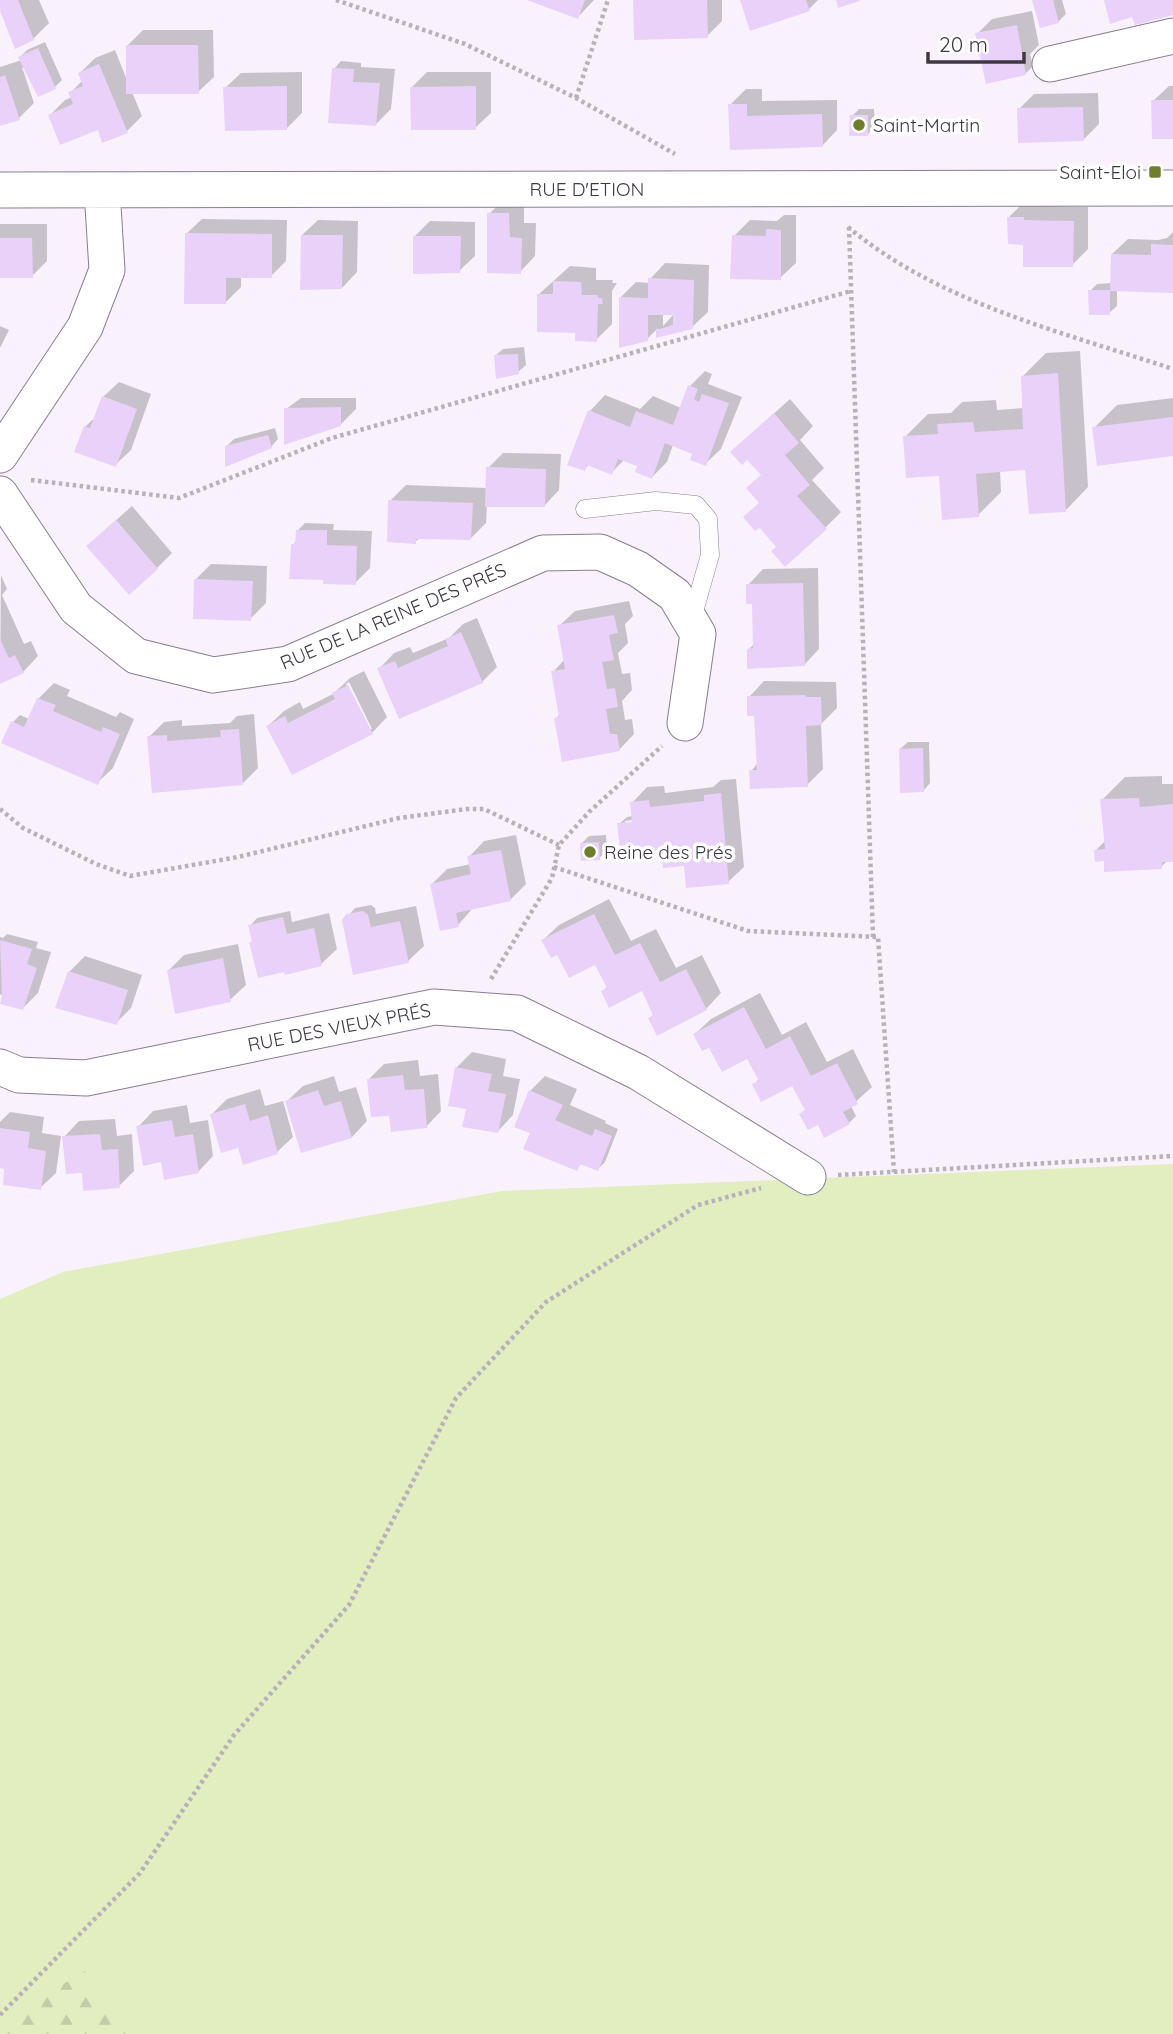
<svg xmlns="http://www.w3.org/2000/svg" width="1173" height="2034" font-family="Quicksand,sans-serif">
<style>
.green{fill:#e2edc0}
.forest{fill:url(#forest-firs)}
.shadow{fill:#0003;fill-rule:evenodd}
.building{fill:#e9d1f9}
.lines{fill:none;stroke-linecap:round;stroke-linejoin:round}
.lane-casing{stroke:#8b7c95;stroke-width:19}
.street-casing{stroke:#8b7c95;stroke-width:37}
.path{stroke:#b7b1bb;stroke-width:4.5;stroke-dasharray:3.5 3.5;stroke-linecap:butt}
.lane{stroke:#fff;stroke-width:18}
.street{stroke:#fff;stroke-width:35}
.poi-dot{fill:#6f7e2c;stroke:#fff;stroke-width:2.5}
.labels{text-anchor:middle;stroke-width:7;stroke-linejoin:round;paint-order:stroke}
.poi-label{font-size:19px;fill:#3e3842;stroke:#fff;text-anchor:start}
.street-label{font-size:19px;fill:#3e3842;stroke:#fff}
</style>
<defs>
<pattern id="forest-firs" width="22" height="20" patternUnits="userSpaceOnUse" patternTransform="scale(1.75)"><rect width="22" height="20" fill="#e2edc0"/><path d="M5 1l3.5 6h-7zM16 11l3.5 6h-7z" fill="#c3cca6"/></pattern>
</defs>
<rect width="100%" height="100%" fill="#f9f2fd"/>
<path class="green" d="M1173,1164V2034H0V1299L63,1272L502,1191Z"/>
<path class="forest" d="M85,1971L129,2034H0V2022Z"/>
<path class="shadow" d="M0,0H39L49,23L33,39L0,6Z
M531,0H594L578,17Z
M635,0H722V21L707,36Z
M742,0H818L809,9Z
M1034,0H1062L1066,14L1058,22Z
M1032,11L1039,45L1030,54L1033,66L1025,74L977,34L992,19Z
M143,30H213L214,77L198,92H132L142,116L127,131L99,127L50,115L65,100L72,97L70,93L83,80L80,73L95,58L115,50L127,80L128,45Z
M45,42L62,80L55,87L22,67L34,103L19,118L0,124V67L22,60L20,57L27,50Z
M341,61L361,63V67L395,69L391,109L376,124L334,69Z
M302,72V113L287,128L225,88L241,73Z
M427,72H491V113L475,128L412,87Z
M1169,86H1173V138L1153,101Z
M746,89H762V101L837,100V130L822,146L731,148L730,105Z
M1098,93L1099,124L1084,139L1019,109L1034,94Z
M859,109H874L875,126L868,134L852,116Z
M504,199H524V223H536L535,256L520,272L489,214Z
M1024,202L1039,206L1088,207V249L1072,265L1024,243L1009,217Z
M784,215H796V263L780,278L734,236L750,220L777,221Z
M202,219L287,220L286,261L271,276H241V287L225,303L186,234Z
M318,220L358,221L357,272L342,288L302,235Z
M430,221L475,222V256L459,271L414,237Z
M0,224H47V261L32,276H0Z
M1173,232V292L1117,290V306L1109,313L1090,291L1097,284L1112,283V254L1128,239L1158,240L1167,238Z
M665,263L709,265L708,312L692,327L658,336V328L647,339L620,298L636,282L650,283V279ZM663,313H675L663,326Z
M570,266L596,268V280H613L612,283H617L612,291V324L596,340L539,294Z
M0,326L9,330L0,348Z
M524,347L526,365L518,372L495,356L503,349Z
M1080,351L1088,487L1066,510L1027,469L1000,471L1001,492L978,515L905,437L928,414L951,413L962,402L996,400L997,410L1024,408L1023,376L1046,353Z
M705,371L712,374L708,384L742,397L721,449L705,464L695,453L673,445L667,462L652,477L639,465L625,459L611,473L589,464L585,469L590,411L605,395L640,409L653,396L681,408L690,386Z
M119,382L151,394L131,450L115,465L85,427L92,420H95L103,397Z
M301,398H356V409L340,425L286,409Z
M1173,398V454L1094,428L1117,405Z
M790,399L813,426L800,440L824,468L812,480L841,512L825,528L778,547L761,502L763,474L748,437Z
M275,428L278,439L271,447H226L234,439Z
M503,453L561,454L559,490L544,506L487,505L486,523L471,538L421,537L415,542L390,501L406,485L487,488L488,468Z
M132,506L172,553L157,568L104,531Z
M305,523L334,524L333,530L372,531L370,568L355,583L325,578L293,545L297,540L298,530Z
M211,564L267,566L266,603L250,619L196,579Z
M818,568L819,649L804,665L749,649L755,643L754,602L748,585L763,569Z
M1,575L7,589L2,595L24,644L31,641L38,656L23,672L0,682Z
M629,601L633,616L625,624L628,643L618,653L622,674L630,673L632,690L622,701L625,720L632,719L634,734L619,750L556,719L560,714L553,672L565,659L559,626L575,611Z
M477,618L497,667L482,682L379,669L394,653L410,647L413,653L449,638L463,624Z
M364,671L387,717L372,733L268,726L284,711L300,702L303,709L333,694L350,678ZM349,682L372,729H369L346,684Z
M764,681L836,682L837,708L821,724L823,769L807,785L751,771L758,763L756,714L749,697Z
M54,683L70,690L67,696L116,717L120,712L134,719L113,768L97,783L13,722L20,715L29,719L38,699Z
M254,714L258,768L243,783L149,737L164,722L182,720V726L230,723L237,716Z
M908,742H929L930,783L923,791L900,749Z
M1162,776V784H1173V860H1168L1161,867L1095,851L1106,840L1102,800L1125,777Z
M736,779L744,867L728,882L664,856L619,824L627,817L633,816L632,803L647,787L664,786L665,793L713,787L721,780ZM640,819L641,822L625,824V821Z
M516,835L526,884L510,900L473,908L458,925L432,884L447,869L471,864L469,857L484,841Z
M606,835L607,851L599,858L581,844L589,836Z
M609,899L631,941L656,929L676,968L702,955L721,993L706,1009L650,1018L655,1013L643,989L603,991L608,986L596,963L558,953L543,940L559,925Z
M371,905L375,908L376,914L416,906L424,946L408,961L348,916L355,908Z
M290,911L292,922L329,913L337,949L321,964L253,941L250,926L257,918Z
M7,934L38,942L36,948L51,952L38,993L23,1008L0,994V937L3,938Z
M238,944L246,985L230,1000L169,970L184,955Z
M85,956L142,975L131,1008L116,1023L57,1007L70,971Z
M760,993L782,1035L806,1022L827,1062L853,1049L872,1087L851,1106L856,1116L849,1123H818L807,1109L793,1083L754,1085L759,1079L748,1057L710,1045L695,1034L711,1019Z
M472,1052L506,1059L503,1076L520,1079L513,1115L498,1131L468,1108L456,1068Z
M418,1060L420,1076L438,1074L441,1111L426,1127L391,1114L369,1079L384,1064Z
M334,1076L339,1092L356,1087L367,1121L352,1137L287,1101L303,1086Z
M545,1076L577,1089L570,1105L606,1121L605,1123L618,1129L605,1162L598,1169L582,1163L576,1169L532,1132L530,1091Z
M260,1089L265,1106L283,1101L293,1137L277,1152L240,1145L212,1114L227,1099Z
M187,1105L190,1123L208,1120L213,1156L198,1172L162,1160L138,1127L153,1111Z
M10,1112L44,1117L42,1133L61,1136L56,1173L40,1188L6,1167L0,1166V1122Z
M115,1119L117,1136L132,1134L134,1171L119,1186L64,1137L79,1121Z"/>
<path class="building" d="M0,0H18L34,40L15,49L0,11Z
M527,0H585L578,19Z
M633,0H707L708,38L634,40Z
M740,0H806L810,11L750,31Z
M836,0H860V1L838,8Z
M1032,0H1053L1059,23L1040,28Z
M1104,0H1173V15L1135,25L1132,17L1110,24Z
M1017,25L1026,75L986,84L975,33Z
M126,45H198L199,94H126Z
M38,48L56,89L38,97L18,57Z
M99,64L128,133L102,143L98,130L60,145L48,115L73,104L68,92L83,86L78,73Z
M332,68L354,69L353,82L380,83L376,126L328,123Z
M5,75L20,120L0,126V77Z
M287,86V130L225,131L223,87Z
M476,86V130H411L410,87Z
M1151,100H1173V139H1152Z
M728,104H747V116L822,114L823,147L730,150Z
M1083,107L1084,141L1018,143L1017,108Z
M850,115H868V136H849Z
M487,213H509L510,237L522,238L521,274L487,273Z
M1007,217H1024V220L1074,221L1073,267H1023V245L1008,244Z
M766,229L781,230V280L730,279L732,235L766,236Z
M185,233L272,234V278H226V304H184Z
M301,235H343L342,289L300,290Z
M413,236H461L460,273L413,274Z
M0,238H32L33,278H0Z
M1151,244L1173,245V293L1110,291V315H1089L1088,290H1110L1111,254L1151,255Z
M648,278L694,280L693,329L656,338V330L673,325V315H648V341L619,348V297L648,298Z
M553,281L581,282L582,295H598V298H602L603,304H598L597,342L575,341V333L537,332V294H553Z
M518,354L519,374L496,379L494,355Z
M1058,373L1066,512L1029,514L1025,470L976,474L979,517L942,520L939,476L906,478L903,436L938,434L937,424L973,422L975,432L1023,429L1021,376Z
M688,385L698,389L694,399L699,402L702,394L729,403L706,466L690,460L692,454L665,443L652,479L635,472L637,466L618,459L612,475L587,465L585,471L567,465L588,410L630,427L636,411L673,425Z
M102,396L137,409L116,467L74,452L84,426L90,428Z
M341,407V426L284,445V408Z
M774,413L799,443L785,455L810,485L797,496L827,529L785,567L771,551L776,547L760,528L755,531L743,517L759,503L746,488L761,475L747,460L742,465L730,452Z
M1173,417V456L1097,466L1092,427Z
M268,435L272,448L225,467V446Z
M486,467L546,469L545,507H485Z
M388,500L473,503L471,540L416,539V544L387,542Z
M116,520L158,569L129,595L86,546Z
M296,530H327V545L357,546L356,585L323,584V580L289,579L291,544H295Z
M194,579L253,581L251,621L193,619Z
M803,583L805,666L747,669V649L753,648L752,604H746V584Z
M614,615L618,633L609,635L614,660L602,662L607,689L615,688L618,707L606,709L610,734H617L620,751L562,762L554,718L559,717L551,671L565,669L557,625Z
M461,632L483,683L399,719L377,668L395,661L398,668L448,646L445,639Z
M0,639L9,658L15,655L24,673L0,684Z
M348,685L373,734L292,775L266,726L285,716L288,723L335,699L332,693Z
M806,695V697H821L822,725L806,726L808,787L750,789L749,770H757L754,716H747V696Z
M37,698L56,705L53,711L101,732L103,727L120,734L98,785L1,743L11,721L24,727Z
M239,729L243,785L152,793L147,736L167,735V741L221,737L220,730Z
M923,748L924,792L900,793L899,749Z
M721,793L729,884L686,888L684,866L663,868L662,855L621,858L617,823L632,822L630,802L649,800L650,807L704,801V795Z
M1139,798L1140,807L1173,804V862H1162V869L1104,872V861L1095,862L1094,850L1105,849L1100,799Z
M599,842L600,860L581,861L580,843Z
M501,850L511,901L456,913L459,927L440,931L430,884L471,874L467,856Z
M363,911L368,915L371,927L400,921L409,963L353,975L342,920L346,914Z
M594,914L615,955L640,943L660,982L686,969L707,1010L657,1036L648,1018L653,1015L642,991L609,1008L601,991L607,988L595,965L569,978L557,955L551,958L541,940Z
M283,917L287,934L314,928L322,966L285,975L284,972L258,978L249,942H252L248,925Z
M0,940L32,949L27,964L37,968L23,1010L0,1004L2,996Z
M223,958L231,1002L175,1014L167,970Z
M68,971L128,990L117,1025L55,1008Z
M744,1007L766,1049L790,1036L811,1076L837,1063L858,1104L843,1112L850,1124L824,1138L818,1125L808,1130L799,1114L805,1110L792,1086L761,1102L752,1084L759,1081L747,1059L722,1072L709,1048L702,1051L693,1034Z
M455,1067L492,1074L488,1091L506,1094L498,1133L462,1127L466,1109L448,1106Z
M403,1075L405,1090L424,1089L427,1128L391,1132L389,1116L371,1117L367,1079Z
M318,1090L324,1106L341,1101L352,1138L301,1153L285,1101Z
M529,1090L563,1105L555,1120L592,1136L595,1129L612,1136L598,1171L580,1164L577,1171L523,1149L530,1133L514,1127Z
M245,1104L250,1121L268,1115L278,1154L243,1165L238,1148L221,1153L210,1114Z
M172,1120L175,1137L193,1134L199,1173L164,1180L161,1162L143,1166L136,1126Z
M0,1128L30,1132L28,1148L46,1151L41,1190L3,1185L4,1169L0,1168Z
M100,1134L102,1150L118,1149L120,1188L83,1191L82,1173L66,1174L62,1136Z"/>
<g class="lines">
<defs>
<path id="lane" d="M585,509L656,501L696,505L708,519L710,555L691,622"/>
<path id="street" d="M1050,64L1173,36
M0,190L1173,188
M0,455L85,327L107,270L102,190
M0,494L76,608L136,656L213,675L288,664L543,553L600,552L638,569L675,595L698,634L685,723
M0,1067L19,1075L86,1078L434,1007L517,1013L638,1072L808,1177"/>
</defs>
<use href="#lane" class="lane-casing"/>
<use href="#street" class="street-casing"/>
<path class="path" d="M336,0L465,44L576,98L675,154
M576,98L608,0
M848,227C939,303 1062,332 1173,369
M849,227L873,937
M31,480L179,498L332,438L851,291
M0,809L23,828L96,864L130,876L238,857L399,818L467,809H484L559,845
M554,867L748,931L878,937L894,1172
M491,979L552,878L559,845L590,811L662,746
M838,1175L1173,1156
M0,2015L140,1873L234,1735L349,1605L456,1398L546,1302L698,1205L761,1188"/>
<use href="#lane" class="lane"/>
<use href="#street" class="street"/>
</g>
<g class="poi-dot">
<circle cx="859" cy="125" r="7"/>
<rect x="1148" y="165" width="14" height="14" rx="3.5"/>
<circle cx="590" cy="852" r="7"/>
</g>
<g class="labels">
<g class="poi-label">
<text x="873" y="132">Saint-Martin</text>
<text x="1141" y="179" text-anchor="end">Saint-Eloi</text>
<text x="604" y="859">Reine des Prés</text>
</g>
<g class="street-label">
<text x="587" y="196">RUE D'ETION</text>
<text transform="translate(393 616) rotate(-23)" y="7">RUE DE LA REINE DES PRÉS</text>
<text transform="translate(339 1027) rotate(-11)" y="7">RUE DES VIEUX PRÉS</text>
</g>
</g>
<path d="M928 52v10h96v-10" fill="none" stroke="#3e3842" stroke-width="3.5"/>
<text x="939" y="52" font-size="21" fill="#3e3842" stroke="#ffffff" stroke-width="5" paint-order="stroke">20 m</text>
</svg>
